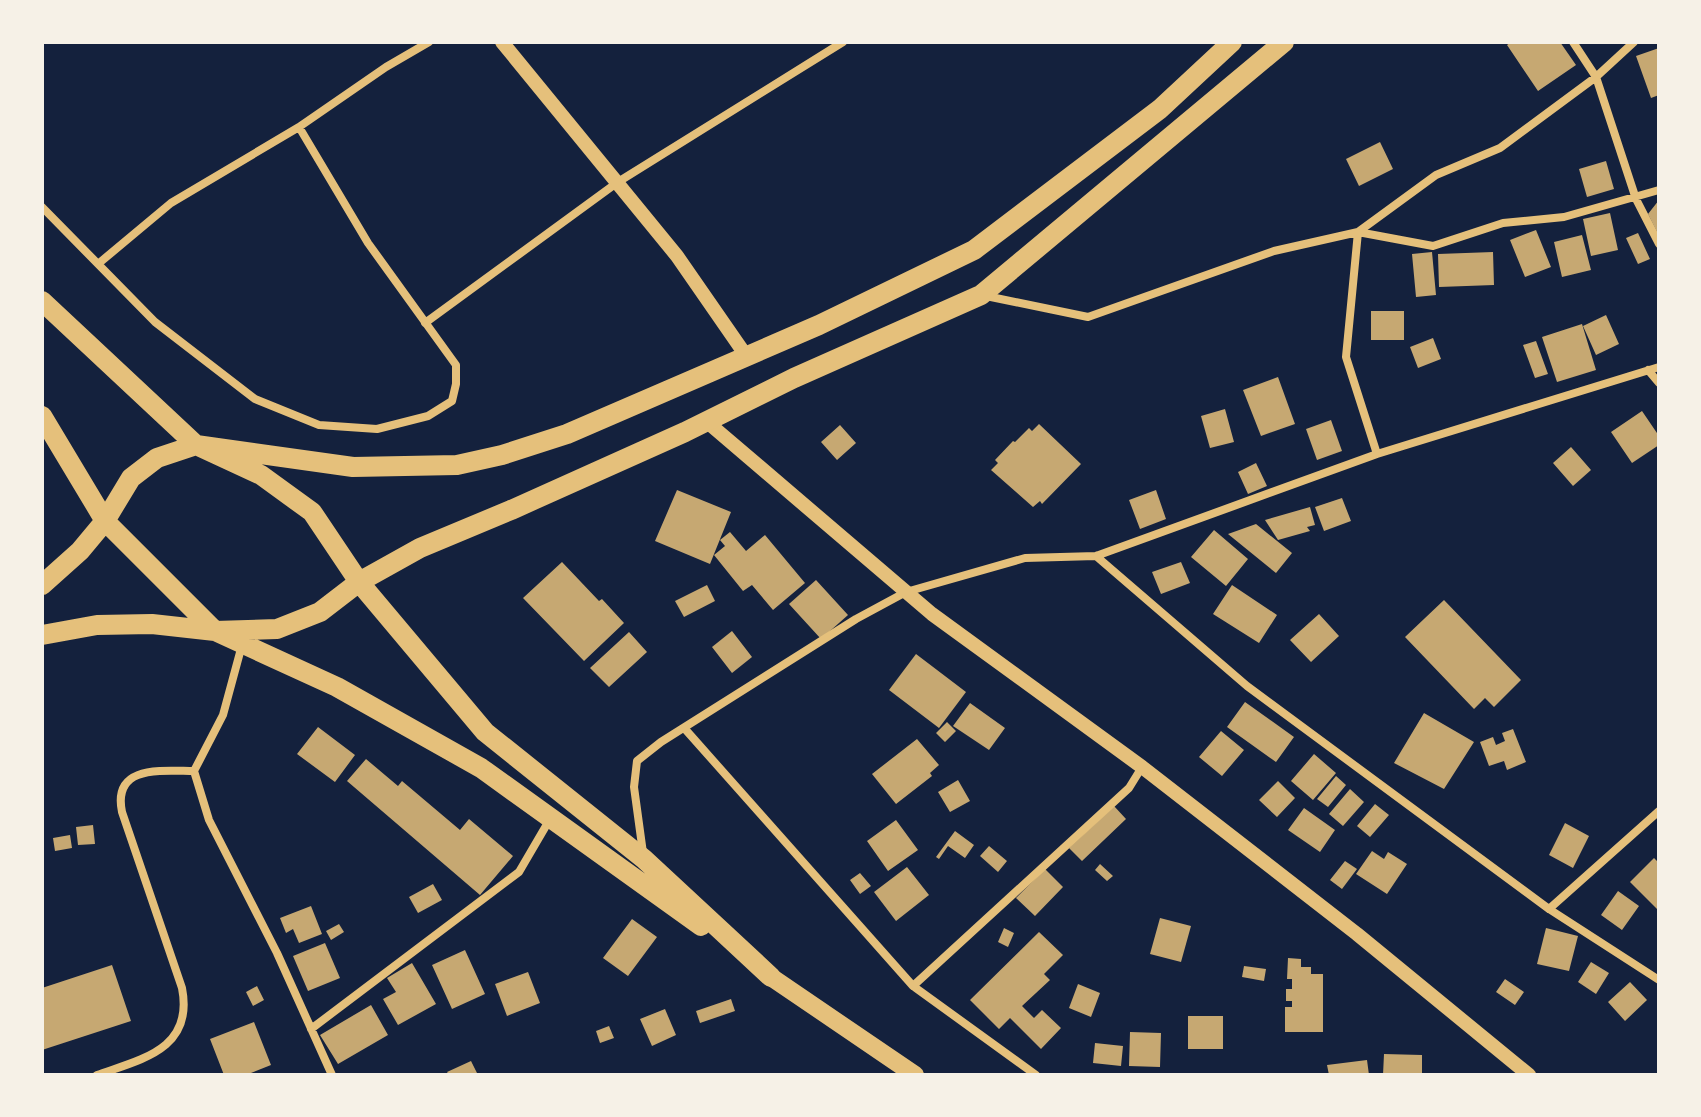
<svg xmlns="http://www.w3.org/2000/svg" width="1701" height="1117" font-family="Signika,sans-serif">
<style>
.building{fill:#c6a872}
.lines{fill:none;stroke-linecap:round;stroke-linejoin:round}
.minor{stroke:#e5c07b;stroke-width:8}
.tertiary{stroke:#e5c07b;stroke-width:14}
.primary{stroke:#e5c07b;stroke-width:18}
.trunk{stroke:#e5c07b;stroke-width:20}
</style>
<rect width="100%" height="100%" fill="#14213d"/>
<path class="building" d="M1511,42H1560L1576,65L1538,91L1507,45Z
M1659,48V95L1651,98L1636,56Z
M1380,142L1393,169L1359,186L1346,159Z
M1606,161L1614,189L1587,197L1579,169Z
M1659,200V236L1648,214Z
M1610,213L1618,250L1591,256L1583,219Z
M1536,230L1551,267L1525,277L1510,240Z
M1638,233L1650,259L1638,264L1626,238Z
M1582,235L1591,270L1562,277L1554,242Z
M1432,252L1436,295L1416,297L1412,254Z
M1493,252L1494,285L1439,287L1438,254Z
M1371,311H1404V340H1371Z
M1606,315L1619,344L1596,355L1583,326Z
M1582,324L1596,370L1557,382L1542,337Z
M1433,338L1441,359L1418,368L1410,347Z
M1536,341L1548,374L1535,378L1523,345Z
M1278,377L1295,424L1261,436L1243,390Z
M1225,409L1234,442L1210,448L1201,416Z
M1642,411L1659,436V445L1632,463L1611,432Z
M1331,420L1342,451L1317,460L1306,429Z
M1039,424L1081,464L1042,504L1040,501L1033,507L991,470L998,463L995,460L1013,441L1015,442L1029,428L1032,431Z
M840,425L856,443L837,460L821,442Z
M1571,447L1591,470L1573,486L1553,463Z
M1256,463L1267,486L1248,494L1238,472Z
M677,490L731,512L710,564L655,541Z
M1156,490L1166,519L1140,529L1129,500Z
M1342,498L1351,521L1324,531L1315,507Z
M1310,507L1315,525L1307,527L1310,531L1278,540L1265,520Z
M1256,524L1292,553L1276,573L1228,534Z
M1214,530L1248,559L1226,586L1191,557Z
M730,532L746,551L765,535L805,583L773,610L752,585L743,591L714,555L725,546L720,540Z
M562,562L599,601L602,599L624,623L584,661L523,598Z
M1181,562L1190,583L1161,594L1152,572Z
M816,580L848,615L821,639L789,604Z
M707,585L715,601L684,617L675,601Z
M1232,585L1277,615L1259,643L1213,614Z
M1444,600L1521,680L1494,707L1485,698L1474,709L1405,637Z
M1319,614L1339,636L1311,662L1290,640Z
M732,631L752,657L732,673L712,647Z
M629,632L647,652L609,687L590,668Z
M916,654L966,692L939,728L889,690Z
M1245,702L1294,737L1276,762L1227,727Z
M970,703L1005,728L989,750L953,726Z
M1424,713L1474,742L1444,789L1394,763Z
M947,722L956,731L945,742L936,733Z
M318,727L355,755L335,782L297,754Z
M1513,729L1526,762L1507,770L1504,761L1489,766L1480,742L1493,737L1496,745L1505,741L1502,733Z
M1221,731L1244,750L1222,776L1199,757Z
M917,739L939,765L930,773L932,776L896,804L872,774Z
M1314,754L1336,773L1313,800L1291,781Z
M366,759L398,786L402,781L460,830L469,819L513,856L480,895L347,781Z
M1336,776L1346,785L1328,807L1317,799Z
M958,780L970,801L950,812L938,792Z
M1278,781L1295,798L1277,817L1259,800Z
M1350,789L1364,802L1343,826L1329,814Z
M1375,804L1389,815L1370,837L1357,826Z
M1114,806L1126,819L1082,861L1069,848Z
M1304,808L1335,830L1320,852L1288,830Z
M896,820L918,850L888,871L867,841Z
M1565,823L1589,836L1573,868L1549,855Z
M93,825L95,844L78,845L76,827Z
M955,831L974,845L965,858L948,846L939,859L936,857Z
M70,835L72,848L55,851L53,838Z
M989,846L1007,861L998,872L980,856Z
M1372,851L1384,859L1388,852L1407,864L1387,894L1356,874Z
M1654,858L1659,863V911L1630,882Z
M1345,861L1357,869L1342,889L1330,880Z
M1100,864L1113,876L1107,881L1095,870Z
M907,867L929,895L896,921L874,892Z
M1045,869L1063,887L1035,916L1016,898Z
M860,873L871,886L860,894L850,880Z
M433,884L442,900L418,913L409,897Z
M1618,891L1639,906L1622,930L1601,915Z
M311,906L322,934L299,943L293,929L286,933L280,918Z
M1160,918L1191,926L1181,962L1150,954Z
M632,919L657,937L628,976L603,958Z
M339,924L344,932L331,940L326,931Z
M1004,928L1014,933L1008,947L998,942Z
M1546,928L1578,936L1569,971L1537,964Z
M1039,932L1063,955L1044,974L1050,980L1022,1006L1034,1018L1042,1010L1061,1028L1041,1049L1010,1018L999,1029L970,1000Z
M325,943L340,978L308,991L293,956Z
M465,950L485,994L452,1009L432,965Z
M1288,958L1301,959V967H1311V974H1323V1032H1285V1007H1292V1001H1286V989H1292V979H1287Z
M1591,962L1609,973L1596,994L1578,982Z
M412,963L436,1004L398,1025L383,999L396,992L387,978Z
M112,965L131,1021L42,1050V988Z
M1244,966L1266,969L1264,981L1242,977Z
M528,972L540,1003L507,1016L495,984Z
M1505,979L1524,992L1515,1005L1496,992Z
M1630,982L1647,1000L1625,1021L1608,1002Z
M1078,984L1100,993L1091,1017L1069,1008Z
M257,986L264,1000L253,1006L246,992Z
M731,999L735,1011L700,1023L696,1011Z
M371,1005L388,1035L338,1064L320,1035Z
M665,1009L676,1035L652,1046L640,1019Z
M1188,1016H1223V1049H1188Z
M254,1022L271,1065L246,1075H224L210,1039Z
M609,1026L614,1038L600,1043L596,1031Z
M1130,1032L1161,1033L1160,1067L1129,1066Z
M1095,1043L1123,1046L1121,1066L1093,1063Z
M1384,1054L1422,1055V1075H1383Z
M1367,1060L1369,1075H1329L1327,1065Z
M471,1061L478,1075H449L447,1072Z"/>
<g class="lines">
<path class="minor" d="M1573,42L1596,77L1636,199L1659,244
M42,207L155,322L255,399L319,425L377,429L428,416L452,401L456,384V365L368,243L299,127
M98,264L171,203L299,127L386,67L429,42
M986,296L1088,317L1274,251L1358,232L1433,246L1503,223L1564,217L1659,190
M425,323L618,182L843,42
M1648,370L1659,383
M1377,454L1346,357L1358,232L1436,175L1500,148L1596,77L1634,42
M1096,556L1247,686L1549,909L1659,980
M242,645L223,715L194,771L209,820L277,953L332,1075
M685,729L913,986L1036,1075
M643,853L634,787L637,761L661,742L856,619L906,592L1025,558L1096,556L1377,454L1659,367
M1549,909L1659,811
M913,986L1129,788L1142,767
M311,1029L519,872L550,819
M97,1075C142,1059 194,1049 182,988L122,812C112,764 163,771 194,771"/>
<path class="tertiary" d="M502,42L677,256L747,357
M706,421L932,614L1142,767L1357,934L1529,1075"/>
<path class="primary" d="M771,977L915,1075"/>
<path class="trunk" d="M42,301L196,445L261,475L312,512L359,582L485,732L644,859L771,977
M42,416L105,521L215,631L337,687L481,768L701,926
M42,585L80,551L105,521L131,478L157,458L196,445L353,467L457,465L502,455L567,434L819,325L974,250L1160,109L1232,42
M42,635L97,625L152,624L215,631L277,629L320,612L359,582L420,548L511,510L685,432L794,378L981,295L1284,42"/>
</g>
<rect width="1701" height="1117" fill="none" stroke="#f6f1e7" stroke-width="88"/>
</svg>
